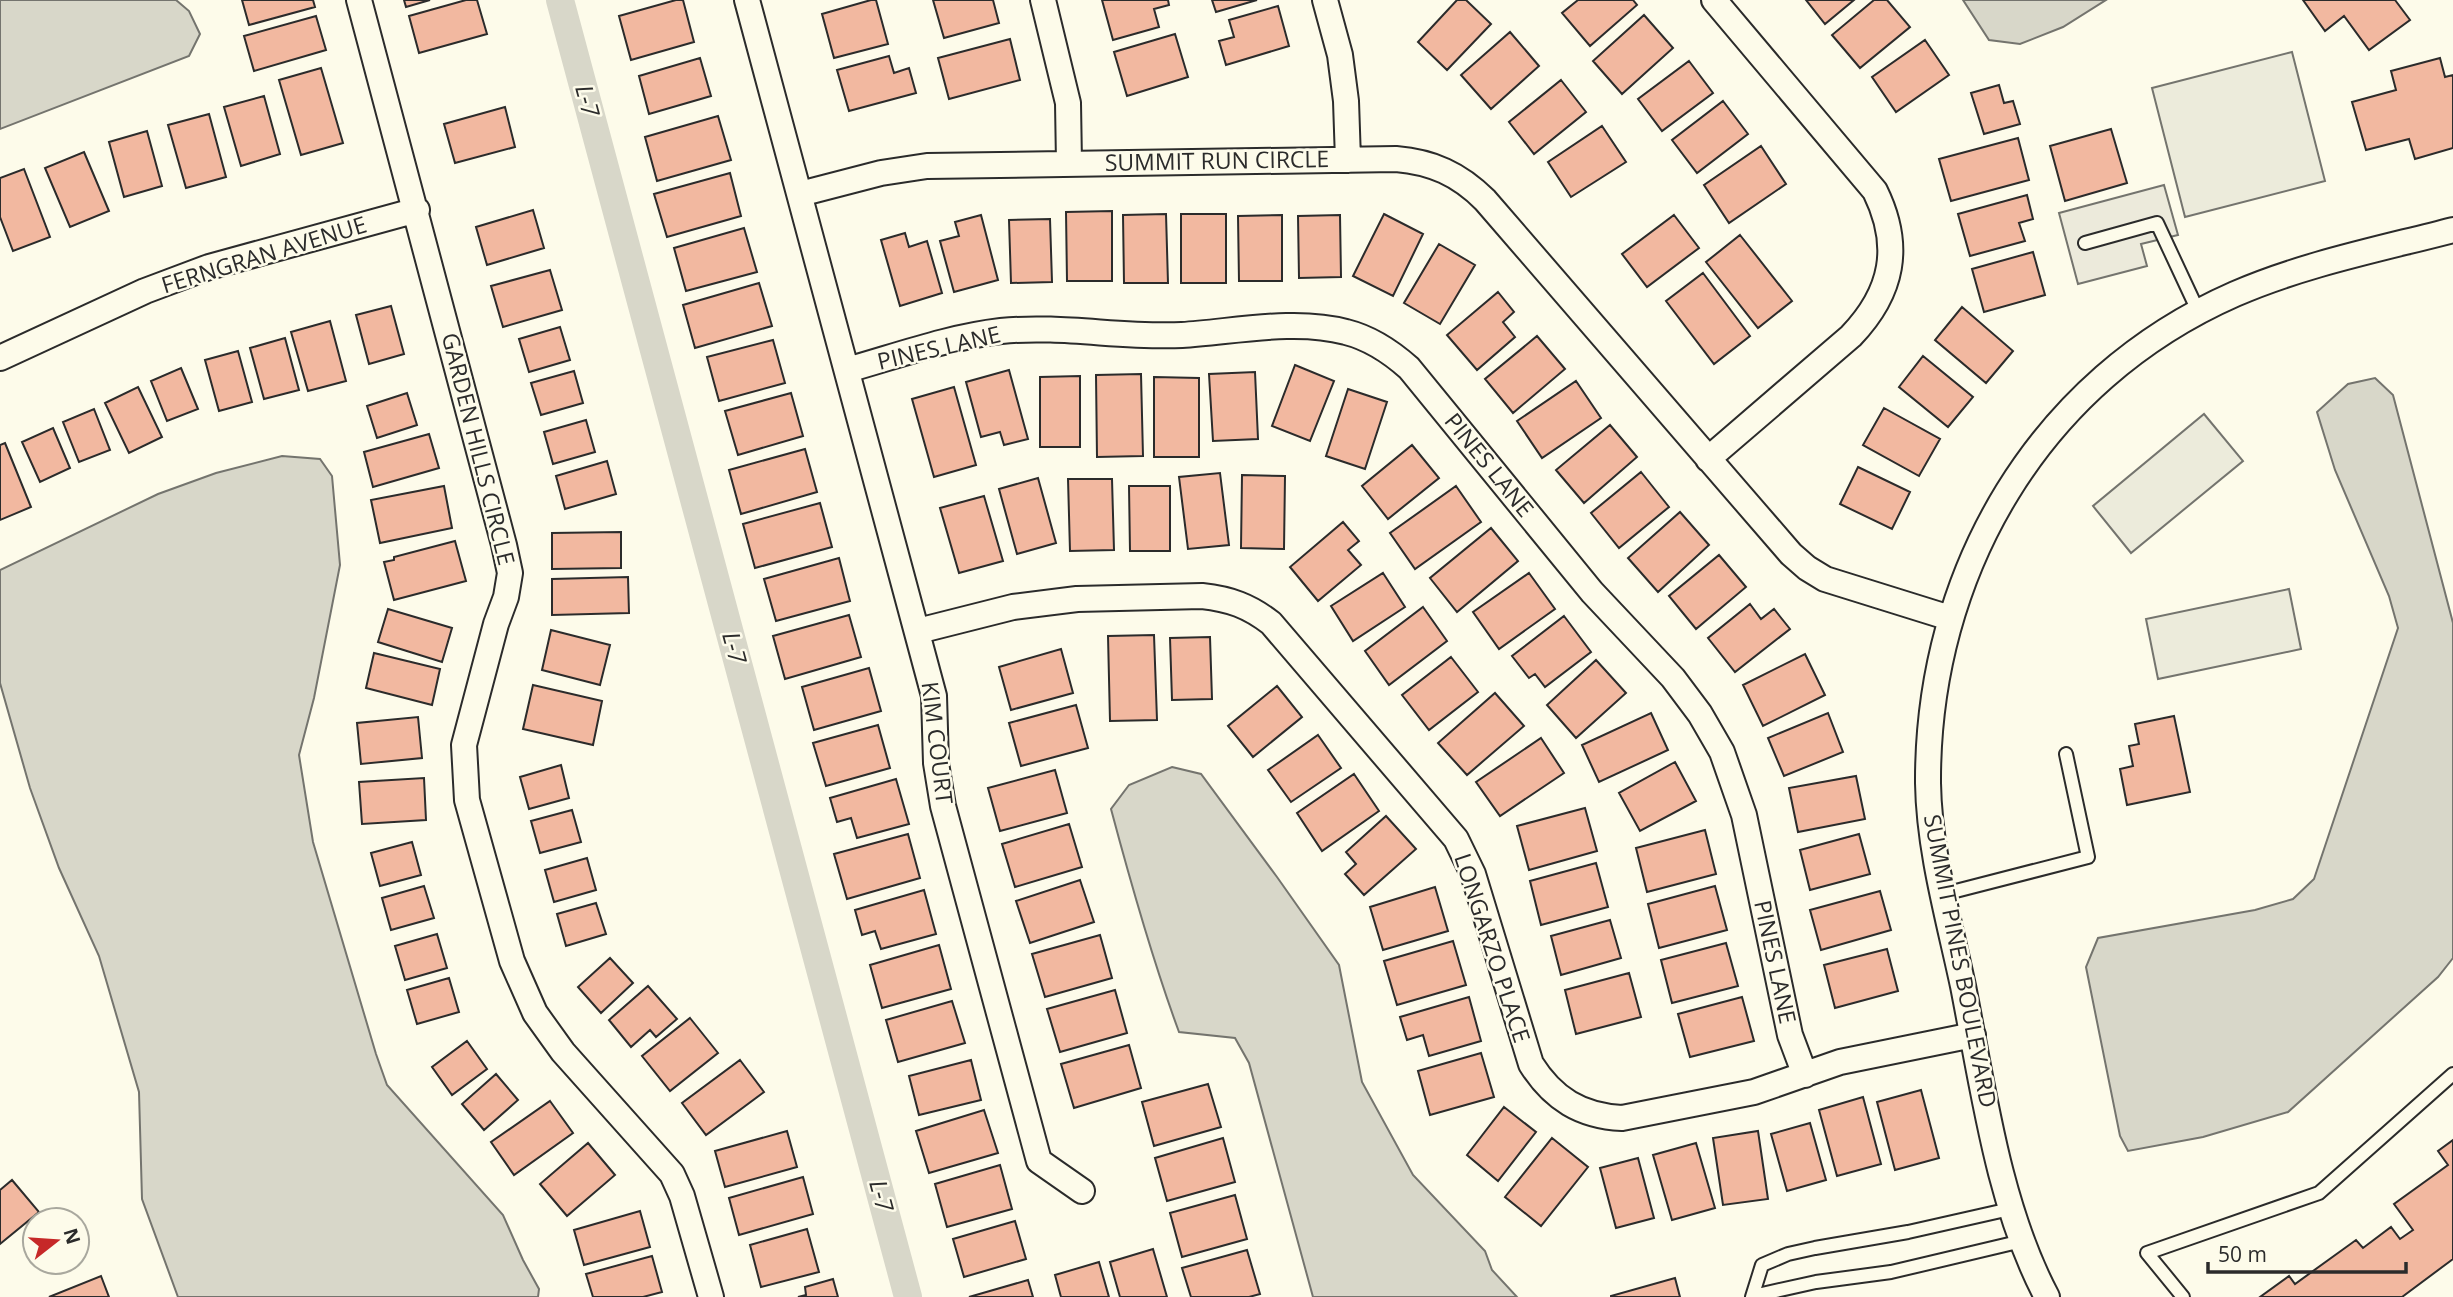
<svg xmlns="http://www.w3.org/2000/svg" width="2453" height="1297" font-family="'Open Sans',sans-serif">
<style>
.green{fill:#ecebdb;stroke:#74746e;stroke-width:2}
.parking{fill:#eceadb;stroke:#74746e;stroke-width:2}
.water{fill:#d8d7c9;stroke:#74746e;stroke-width:2}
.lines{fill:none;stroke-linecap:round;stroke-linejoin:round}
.canal{stroke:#d8d7c9;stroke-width:28}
.building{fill:#f2b8a0;stroke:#2b2b2b;stroke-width:2}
.service-casing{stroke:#2b2b2b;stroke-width:16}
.minor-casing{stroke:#2b2b2b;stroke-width:28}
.service{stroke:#fdfbea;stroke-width:12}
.minor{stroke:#fdfbea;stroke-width:24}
.labels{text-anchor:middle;stroke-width:5;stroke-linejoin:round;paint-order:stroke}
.street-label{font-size:23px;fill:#2b2b2b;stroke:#fdfbea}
.water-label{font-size:24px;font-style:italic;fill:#2b2b2b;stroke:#fdfbea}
</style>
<rect width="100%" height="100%" fill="#fdfbea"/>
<path class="green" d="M2292,52L2325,181L2185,217L2152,88Z
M2204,414L2243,461L2131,553L2093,506Z
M2289,589L2301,649L2158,679L2146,619Z"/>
<path class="parking" d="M2164,185L2178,235L2141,244L2147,266L2078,284L2059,213Z"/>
<path class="water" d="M0,0H176L189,11L200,34L189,56L0,129Z
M1963,0H2106L2063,27L2020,44L1989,40Z
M2375,378L2393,395L2453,623V958L2438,977L2288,1112L2203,1137L2128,1151L2120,1136L2086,967L2098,938L2255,910L2293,899L2314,879L2398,628L2389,596L2335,470L2317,412L2348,384Z
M282,456L320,459L332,476L340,565L314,698L299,755L313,842L376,1054L387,1085L503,1215L523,1260L539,1289L538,1297H178L142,1199L139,1092L99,956L59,868L30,788L0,683V570L158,494L216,473Z
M1172,767L1201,774L1277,877L1339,965L1362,1082L1413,1175L1485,1251L1492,1270L1517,1297H1313L1249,1063L1235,1038L1179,1032C1152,959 1131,884 1111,809L1129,785Z"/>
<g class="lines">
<path class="canal" d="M560,0L908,1297"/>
</g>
<path class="building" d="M242,0H313L315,7L249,25Z
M404,0H430L406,7Z
M466,0H477L487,34L419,53L409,16Z
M676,0H683L694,42L631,60L619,16Z
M871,0H876L888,44L834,58L822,14Z
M933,0H993L999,23L944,38Z
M1102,0H1168L1169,5L1154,9L1159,27L1113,40Z
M1212,0H1257L1216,12Z
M1457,0H1466L1491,24L1447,70L1418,42Z
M1578,0H1633L1637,5L1590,46L1562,13Z
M1806,0H1854L1825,24Z
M1874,0H1887L1910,27L1860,68L1832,35Z
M2303,0H2395L2410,20L2369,50L2344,16L2325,31Z
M1278,6L1289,46L1226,65L1219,41L1234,37L1229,20Z
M1644,15L1673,48L1622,94L1593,61Z
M316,16L326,50L254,71L244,36Z
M1510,32L1539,66L1491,109L1461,75Z
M1175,34L1188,77L1127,96L1114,52Z
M1010,39L1020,80L949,99L938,58Z
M1925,40L1949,75L1896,112L1872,77Z
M889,56L894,73L909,68L916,93L849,111L837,70Z
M700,58L711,96L649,114L639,76Z
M2440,58L2445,77L2453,75V148L2415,159L2409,139L2366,150L2352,102L2396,90L2391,71Z
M1689,61L1713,93L1662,131L1638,99Z
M321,68L343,143L301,155L279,80Z
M1561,80L1586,112L1534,154L1509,122Z
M1999,85L2004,103L2013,101L2020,124L1984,134L1971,93Z
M264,96L280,154L241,166L224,107Z
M1723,101L1748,134L1697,173L1672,140Z
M505,107L515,147L455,163L444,124Z
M209,114L226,177L186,188L168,125Z
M718,116L731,160L657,181L645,137Z
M1602,126L1626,162L1571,197L1548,162Z
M2111,129L2127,183L2065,201L2050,146Z
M147,131L162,186L124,197L109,142Z
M2018,138L2029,180L1951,201L1939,159Z
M1761,146L1786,184L1729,223L1704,185Z
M84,152L109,211L70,227L45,168Z
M24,169L50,237L13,251L0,217V178Z
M730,173L741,216L667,237L654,194Z
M2027,195L2033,219L2019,223L2025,241L1970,256L1958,214Z
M533,210L544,248L487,265L476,227Z
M1112,211V281H1067L1066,212Z
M1166,214L1168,283H1124L1123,215Z
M1181,214H1226V283H1181Z
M1384,214L1423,234L1393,296L1353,276Z
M981,215L998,280L954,292L940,241L959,236L955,222Z
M1282,215V281H1239L1238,216Z
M1340,215L1341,277L1299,278L1298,216Z
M1674,215L1699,248L1647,287L1622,254Z
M1050,219L1052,282L1011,283L1009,220Z
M744,228L757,272L686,291L674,248Z
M905,233L909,247L927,241L942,293L900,306L881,240Z
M1740,235L1792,301L1758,328L1706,262Z
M1439,244L1475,265L1440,324L1404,303Z
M2033,252L2045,295L1984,312L1972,269Z
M550,270L562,310L503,327L491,286Z
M1703,273L1750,336L1714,364L1666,301Z
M759,283L772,326L695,348L683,305Z
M1498,292L1514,312L1503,322L1515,337L1477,370L1447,335Z
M391,306L404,354L369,364L356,315Z
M1962,307L2013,351L1986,383L1935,340Z
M330,321L346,381L308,391L291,332Z
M560,327L570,360L529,372L519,339Z
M1537,336L1565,369L1513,413L1485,379Z
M285,338L299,390L264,399L250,348Z
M773,340L785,383L719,401L707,357Z
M238,351L252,402L219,411L205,360Z
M1923,356L1973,397L1948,427L1899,387Z
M1295,365L1334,381L1310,441L1272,426Z
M181,368L198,409L167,421L151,381Z
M1009,370L1028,439L1004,445L1000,432L981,437L966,382Z
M574,371L583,403L541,415L531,383Z
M1255,372L1258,439L1213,441L1209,374Z
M1141,374L1143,456L1097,457L1096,375Z
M1080,376V447H1040V377Z
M1154,377L1199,378V457H1154Z
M1576,381L1601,418L1542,458L1517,421Z
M138,387L162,437L129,453L105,403Z
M954,387L976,465L934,477L912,399Z
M1348,389L1387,402L1365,469L1326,456Z
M407,393L417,425L377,438L367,406Z
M791,393L803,436L738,455L725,411Z
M1884,408L1940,439L1919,476L1863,445Z
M94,409L110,450L79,462L63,422Z
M586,420L595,452L553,464L544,432Z
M1610,425L1637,457L1584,503L1556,470Z
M53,428L70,468L40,482L22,442Z
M429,434L439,468L373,487L364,452Z
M5,443L31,507L0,520V445Z
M1412,445L1439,478L1388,519L1362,486Z
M805,449L817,492L741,514L729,470Z
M607,461L616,494L565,509L556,476Z
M1858,467L1910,492L1892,529L1840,504Z
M1641,472L1669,507L1619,548L1591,513Z
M1220,473L1229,545L1188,549L1179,477Z
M1242,475L1285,476L1284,549L1241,548Z
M1038,478L1056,543L1017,554L999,489Z
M1068,479H1112L1114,550L1070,551Z
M444,486L452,528L380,543L371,500Z
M1129,486H1170V551H1130Z
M1456,486L1481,522L1415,569L1390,533Z
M984,496L1003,561L959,573L940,508Z
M820,503L832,547L755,568L743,524Z
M1680,512L1709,545L1658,592L1628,558Z
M1343,522L1359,541L1348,550L1361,565L1318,601L1290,567Z
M1491,528L1518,561L1457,612L1430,578Z
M621,532V568L552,569V533Z
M455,541L466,581L394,600L384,562L394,560V557Z
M1719,555L1746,587L1696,629L1669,596Z
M839,558L850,601L776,621L764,579Z
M1383,573L1405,607L1353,641L1331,606Z
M1529,573L1555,609L1499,649L1473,612Z
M628,577L629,613L552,615V579Z
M1750,604L1761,619L1774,609L1790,629L1735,672L1708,638Z
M1423,607L1447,641L1389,685L1365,651Z
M388,609L452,628L442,662L378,642Z
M849,615L861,657L785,679L773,636Z
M1564,616L1591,652L1545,687L1535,674L1529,678L1512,656Z
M551,630L610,645L600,685L542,670Z
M1154,635L1157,720L1110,721L1108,636Z
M1210,637L1212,699L1172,700L1170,638Z
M1061,649L1073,693L1011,710L999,667Z
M374,653L440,669L432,705L366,688Z
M1805,654L1825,695L1763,726L1743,685Z
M1451,657L1478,692L1429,730L1402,695Z
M1596,660L1626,693L1576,738L1547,705Z
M869,668L881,711L814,730L802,687Z
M533,685L602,701L593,745L523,729Z
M1277,686L1302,717L1253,757L1228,726Z
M1495,693L1524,726L1467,775L1438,743Z
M1076,705L1088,748L1021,766L1009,723Z
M1651,713L1668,750L1599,782L1582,745Z
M1828,713L1843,752L1784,776L1768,738Z
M2174,716L2190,792L2127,805L2120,769L2133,766L2129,746L2139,744L2135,724Z
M418,717L422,758L361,764L357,723Z
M878,725L890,768L826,786L813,743Z
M1318,735L1341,768L1291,802L1268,770Z
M1541,738L1564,773L1500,816L1476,782Z
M1675,762L1696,801L1640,831L1619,793Z
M561,765L569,798L529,809L520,777Z
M1055,770L1067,813L1000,831L988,788Z
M1354,774L1379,811L1322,851L1297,813Z
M1856,776L1865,819L1798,832L1789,788Z
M424,778L426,820L362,824L359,782Z
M896,779L909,824L857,838L851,818L837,822L830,798Z
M1585,808L1597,851L1529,870L1517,826Z
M572,810L581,842L540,853L531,821Z
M1386,816L1416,849L1364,895L1345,874L1356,864L1346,852Z
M1069,824L1082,867L1015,887L1002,844Z
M1705,830L1716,874L1647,892L1636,848Z
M908,834L920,878L847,899L834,854Z
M1859,834L1870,874L1810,890L1800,850Z
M412,842L421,875L380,886L371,853Z
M587,858L596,890L554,902L545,870Z
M1596,863L1608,907L1541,925L1530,881Z
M1080,880L1094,922L1030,943L1016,901Z
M424,886L434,918L391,930L382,898Z
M1715,886L1727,930L1659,948L1648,904Z
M1435,887L1448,931L1383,950L1370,907Z
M924,890L936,934L881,949L875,931L862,935L855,910Z
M1880,891L1891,930L1821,950L1810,910Z
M596,903L606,934L566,946L557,914Z
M1610,920L1621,958L1561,975L1551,936Z
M437,934L447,968L405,980L395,946Z
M1100,935L1112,978L1045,997L1032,954Z
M1453,941L1466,985L1397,1005L1384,961Z
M1726,943L1738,986L1672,1003L1661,960Z
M939,945L951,989L882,1008L870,965Z
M1887,949L1898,991L1835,1008L1824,965Z
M610,958L633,983L601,1013L578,987Z
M1629,973L1641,1017L1576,1034L1565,990Z
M449,978L459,1012L417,1024L407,990Z
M648,986L677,1019L656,1037L650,1030L631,1047L609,1020Z
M1115,990L1127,1033L1060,1052L1047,1009Z
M1469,997L1481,1041L1429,1056L1423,1035L1407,1040L1400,1017Z
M1742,997L1754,1041L1690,1057L1678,1014Z
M952,1001L965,1043L898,1062L886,1020Z
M690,1018L718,1053L670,1091L642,1056Z
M467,1041L487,1069L452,1095L432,1067Z
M1129,1045L1141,1088L1074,1108L1061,1064Z
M1481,1053L1494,1097L1430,1115L1418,1071Z
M740,1060L764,1092L706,1135L682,1103Z
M971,1060L981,1100L919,1115L909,1076Z
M496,1074L518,1100L484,1130L462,1104Z
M1208,1084L1221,1127L1154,1146L1142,1102Z
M1921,1090L1939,1158L1895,1170L1877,1102Z
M1863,1097L1881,1164L1837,1176L1819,1110Z
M550,1101L573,1133L514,1175L491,1142Z
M1504,1107L1536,1132L1498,1181L1467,1155Z
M984,1110L998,1153L929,1173L916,1131Z
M1810,1123L1826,1180L1787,1191L1771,1134Z
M787,1131L797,1167L725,1187L715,1151Z
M1758,1131L1768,1199L1723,1205L1713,1138Z
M1223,1138L1235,1182L1167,1201L1155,1158Z
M1552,1138L1588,1167L1541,1226L1505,1197Z
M2453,1140V1259L2402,1297H2260L2289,1276L2295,1284L2356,1240L2363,1248L2391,1227L2400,1239L2413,1230L2394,1204L2448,1165L2438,1151Z
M588,1143L615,1175L567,1216L540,1184Z
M1696,1143L1715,1208L1672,1220L1653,1155Z
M1638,1158L1654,1218L1616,1228L1600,1168Z
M1000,1165L1012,1209L947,1227L935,1184Z
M803,1177L813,1214L739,1235L729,1198Z
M12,1180L39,1212L0,1244V1190Z
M1235,1195L1247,1239L1182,1257L1170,1213Z
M640,1211L650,1247L584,1265L574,1230Z
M1015,1221L1026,1259L964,1277L953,1239Z
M807,1229L819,1272L761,1287L750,1245Z
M1153,1249L1167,1297H1120L1110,1262Z
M1247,1250L1260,1294L1249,1297H1191L1182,1268Z
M652,1256L662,1292L643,1297H593L586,1274Z
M1099,1262L1109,1297H1061L1055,1275Z
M101,1276L109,1297H49Z
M1675,1278L1680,1297H1611V1296Z
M833,1279L838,1297H798L806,1295L805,1287Z
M1028,1280L1033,1297H969Z"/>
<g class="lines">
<defs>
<path id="service" d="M2085,243L2157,223L2199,313
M1944,894L2088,857L2066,754
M1753,1296L1816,1282L1891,1272L2022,1241
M1752,1297L1762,1265L1788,1254L1815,1248L1908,1232L2010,1209
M2183,1297L2147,1253L2319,1193L2453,1074"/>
<path id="minor" d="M359,0L504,545L510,573L506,597L496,624L464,745L467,800L512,961L535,1013L563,1052L672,1174L682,1196L711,1297
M747,0L934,696L936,763L943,806L1039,1161L1082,1191
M1043,0L1068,103L1069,163
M1325,0L1340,55L1346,101L1348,160
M800,194L881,173L927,166L1396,159C1432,162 1459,174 1485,200L1791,554L1807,568L1825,579L1950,618
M0,358L145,291L209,267L417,210
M847,370C897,356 949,337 1001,331C1062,325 1122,338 1182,335C1232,332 1296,318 1346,332C1370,338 1391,352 1409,368L1592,592L1673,678L1700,714L1722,752L1744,815L1790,1035L1805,1075
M1708,459L1851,336C1893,292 1902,246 1875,191L1714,0
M918,631L1013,607L1077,599L1202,596C1230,599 1249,606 1271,623L1456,839L1473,874L1531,1064C1553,1099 1581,1116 1622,1118L1754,1092L1840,1062L1973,1035
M2047,1297C1998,1205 1983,1087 1963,986C1949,920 1929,851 1928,783C1927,572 2039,380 2235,294C2304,264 2380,249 2453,230"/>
</defs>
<use href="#service" class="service-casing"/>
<use href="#minor" class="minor-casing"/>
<use href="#service" class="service"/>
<use href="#minor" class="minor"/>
</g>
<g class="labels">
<g class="street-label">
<text transform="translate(1217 161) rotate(-1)" y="8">SUMMIT RUN CIRCLE</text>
<text transform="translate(264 255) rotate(-17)" y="8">FERNGRAN AVENUE</text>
<text transform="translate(939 348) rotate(-13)" y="8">PINES LANE</text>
<text transform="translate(478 449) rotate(76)" y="8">GARDEN HILLS CIRCLE</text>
<text transform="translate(1489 465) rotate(51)" y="8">PINES LANE</text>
<text transform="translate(937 743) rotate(83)" y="8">KIM COURT</text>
<text transform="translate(1492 948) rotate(72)" y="8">LONGARZO PLACE</text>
<text transform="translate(1960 961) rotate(79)" y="8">SUMMIT PINES BOULEVARD</text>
<text transform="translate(1775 962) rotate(78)" y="8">PINES LANE</text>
</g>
<g class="water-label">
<text transform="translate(587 101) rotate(75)" y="8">L-7</text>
<text transform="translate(734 648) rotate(75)" y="8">L-7</text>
<text transform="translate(881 1196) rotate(75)" y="8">L-7</text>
</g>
</g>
<g transform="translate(56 1241) rotate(73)"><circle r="33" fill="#fdfbea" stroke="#a9a89e" stroke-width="2"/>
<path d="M0-5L12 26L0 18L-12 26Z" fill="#c62828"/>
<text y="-10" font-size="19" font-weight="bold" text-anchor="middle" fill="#2b2b2b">N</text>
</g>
<path d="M2208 1262v10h198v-10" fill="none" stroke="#2b2b2b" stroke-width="3.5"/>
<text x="2218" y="1262" font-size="21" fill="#2b2b2b" stroke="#fdfbea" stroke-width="5" paint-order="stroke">50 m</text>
</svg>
